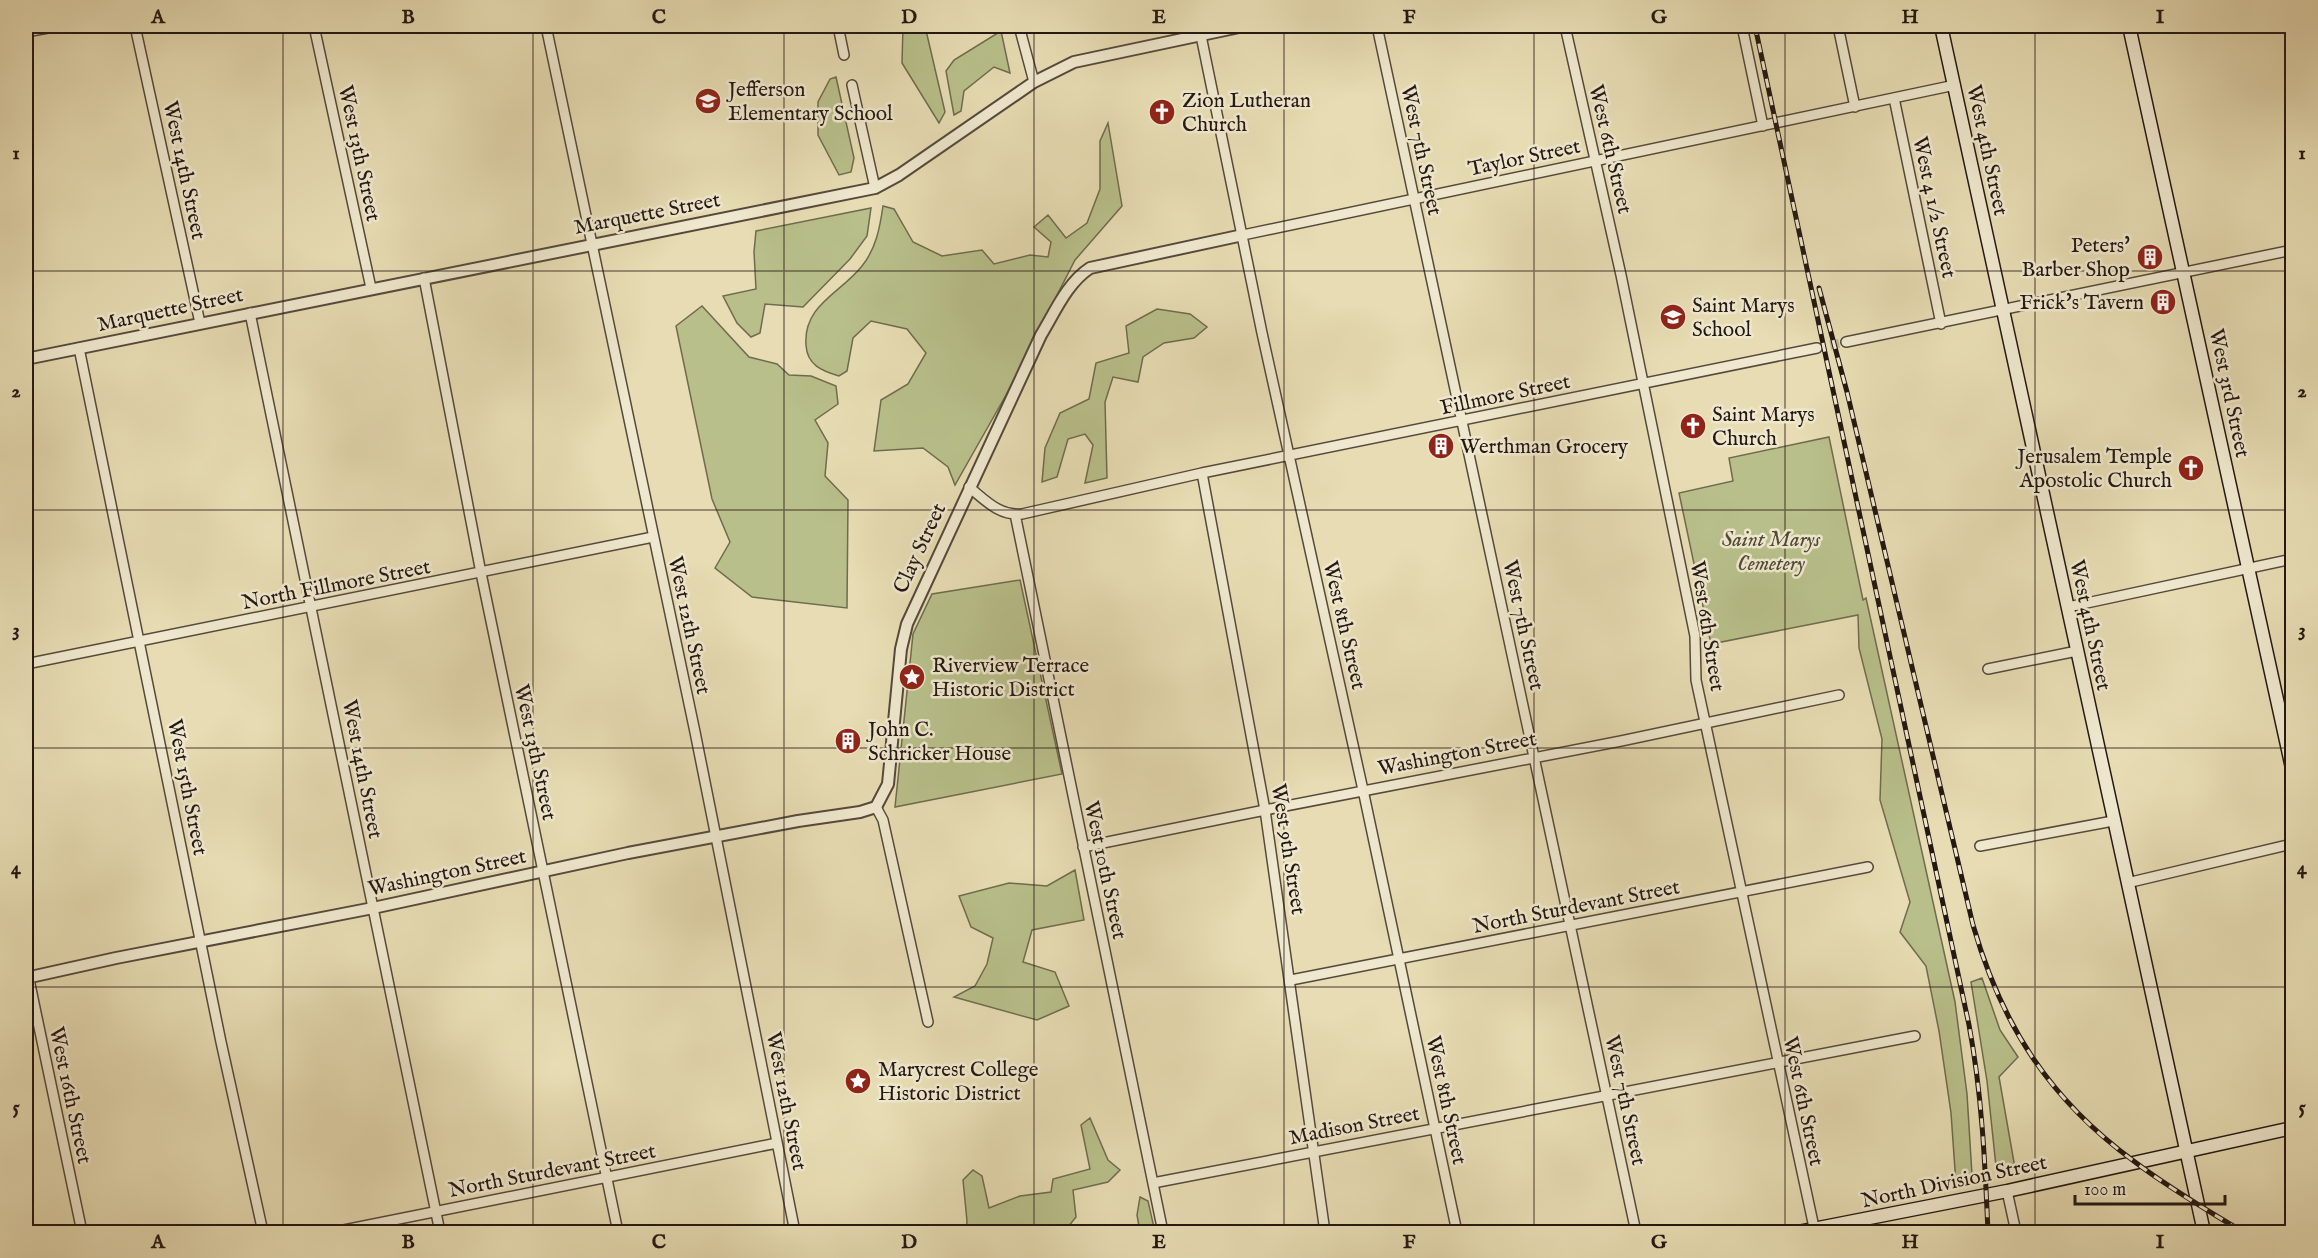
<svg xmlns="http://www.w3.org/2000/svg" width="2318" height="1258" font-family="'IM FELL English',serif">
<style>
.green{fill:#b8bf8a;stroke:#6e6c4e;stroke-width:1.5}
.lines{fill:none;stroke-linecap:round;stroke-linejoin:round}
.minor-tunnel{stroke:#c0b593;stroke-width:9;stroke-dasharray:9 4.5;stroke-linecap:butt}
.minor-casing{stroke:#55493b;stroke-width:12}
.tertiary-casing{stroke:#55493b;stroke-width:14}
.secondary-casing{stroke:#241813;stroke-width:15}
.minor{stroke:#efe8ce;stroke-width:9}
.tertiary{stroke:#efe8ce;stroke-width:10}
.secondary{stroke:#efe8ce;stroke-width:12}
.rail-casing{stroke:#241813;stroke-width:5}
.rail{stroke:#efe8ce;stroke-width:3;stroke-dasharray:9;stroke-linecap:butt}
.grid{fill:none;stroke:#241813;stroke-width:1.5;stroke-opacity:0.55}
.labels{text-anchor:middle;stroke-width:5;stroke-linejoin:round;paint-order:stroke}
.poi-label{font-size:21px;fill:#241813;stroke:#efe8ce;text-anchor:start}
.street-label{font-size:21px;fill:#241813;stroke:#efe8ce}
.park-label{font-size:21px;font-style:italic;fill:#504a37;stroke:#efe8ce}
.neatline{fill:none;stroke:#241813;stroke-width:2}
.grid-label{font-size:20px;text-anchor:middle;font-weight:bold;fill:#241813}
</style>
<rect width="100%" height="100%" fill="#e7dcb3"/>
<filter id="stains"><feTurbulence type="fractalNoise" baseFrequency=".00333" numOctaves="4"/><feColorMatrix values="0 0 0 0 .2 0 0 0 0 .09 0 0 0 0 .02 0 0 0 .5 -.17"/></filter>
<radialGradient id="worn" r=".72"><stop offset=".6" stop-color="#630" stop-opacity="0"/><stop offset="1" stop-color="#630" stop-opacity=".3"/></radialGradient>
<path class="green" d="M903,26H925L945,112L939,123L902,63Z
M1001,31L1010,73L994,67L964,91L961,111L954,115L946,71L954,60Z
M836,77L854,158L851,172L839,175L818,135V102L830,79Z
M1108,123L1122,206L1075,260L1006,395L955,485L948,467L923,448L874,451L881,400L908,384L926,353L907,329L871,321L853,338L847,371L839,376C822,371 807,365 806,345C803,305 841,293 862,266C876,249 880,227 883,206L894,209L913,242L942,256L982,250L994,264L1030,255L1048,257L1051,242L1034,227L1048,215L1066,238L1087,223L1100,189V141Z
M871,208L867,236L850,259L803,307L765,304L760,333L751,337L737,323L723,296L756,289L754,252L756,231Z
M702,306L749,357L777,364L789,375L811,376L836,386L838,404L815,420L828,443L825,476L848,500L847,608L752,597L715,568L730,542L712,499L676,326Z
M1157,309L1190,314L1207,327L1194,338L1164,343L1143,357L1138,382L1113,377L1105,402L1107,478L1085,483L1093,445L1085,434L1068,439L1057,477L1042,482L1045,448L1060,413L1089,399L1096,363L1129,353L1126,326Z
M1829,437L1863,600L1866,598L1955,1002L1967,1094L1972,1175L1956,1184L1951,1113L1939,1031L1926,966L1900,932L1910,902L1880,800L1882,739L1859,648L1858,615L1711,644L1679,493L1733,481L1729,458Z
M1020,580L1062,774L895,807L913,634L932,594Z
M1075,870L1084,920L1032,930L1023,962L1055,972L1069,1006L1037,1020L954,997L975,986L987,964L993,938L971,927L959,896L1009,883L1047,886Z
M1982,978L2000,1030L2018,1057L1999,1077L2015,1168L1997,1176L1987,1081L1971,982Z
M1090,1118L1108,1160L1120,1170L1108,1182L1073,1190L1076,1217L1064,1232H966L967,1221L963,1180L973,1170L982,1176L989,1208L1020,1196L1051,1192L1053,1179L1090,1169L1081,1125Z
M1140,1197L1148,1201L1155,1232H1140L1137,1215Z"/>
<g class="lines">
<path class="minor-tunnel" d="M1817,348L1846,342"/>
<defs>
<path id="minor" d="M135,26L200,323
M314,26L371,288
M546,26L695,732L795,1232
M838,26L844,55
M1019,26L1034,82
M1199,26L1262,333L1363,790L1457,1232
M1377,26L1636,1232
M1565,26L1621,275L1695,636L1696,680L1815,1232
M1742,26L1763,126
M1838,26L1855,107
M26,32L59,26
M852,85L875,188
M1894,98L1941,324
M1243,235L1955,85
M424,278L481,573L618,1232
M250,313L440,1232
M26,341L29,358
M1846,342L2292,250
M79,348L221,1042L263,1232
M1202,473L1265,810L1325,1232
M969,487C985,500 999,516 1022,514L1202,473L1817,348
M1015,514L1163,1232
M2068,607L2292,559
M26,664L653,537
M1988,669L2077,651
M876,807L883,820L928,1022
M1980,846L2113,821
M1083,847L1265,810L1621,741L1839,695
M2127,883L2292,844
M26,965L82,1232
M1291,980L1868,867
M1153,1183L1915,1036
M2007,1191L2016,1232
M334,1232L777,1143"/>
<path id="tertiary" d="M26,359L875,188L899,175L1034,82L1074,62L1244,26
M26,978L116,958L373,908L628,853L798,821L860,812L876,807L888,784L901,649L907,624L1041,335C1055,312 1067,283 1090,268L1243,235"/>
<path id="secondary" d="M1941,26L2204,1232
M2129,26L2292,768
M1798,1232L2007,1191L2292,1128"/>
</defs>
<use href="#minor" class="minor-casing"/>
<use href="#tertiary" class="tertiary-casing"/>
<use href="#secondary" class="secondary-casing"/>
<use href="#minor" class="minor"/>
<use href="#tertiary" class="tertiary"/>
<use href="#secondary" class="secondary"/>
<defs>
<path id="rail" d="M1755,26L1969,1025C1982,1094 1985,1163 1988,1232
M1819,288L1847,392L1973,925C2002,1026 2050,1100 2135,1162C2169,1188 2207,1210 2243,1232"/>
</defs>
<use href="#rail" class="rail-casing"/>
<use href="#rail" class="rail"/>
</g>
<path class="grid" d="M283,26V1232M533,26V1232M784,26V1232M1034,26V1232M1284,26V1232M1534,26V1232M1785,26V1232M2035,26V1232M26,271H2292M26,510H2292M26,748H2292M26,987H2292"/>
<defs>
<symbol id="school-disc" viewBox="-11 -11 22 22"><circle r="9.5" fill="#8f2418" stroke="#efe8ce"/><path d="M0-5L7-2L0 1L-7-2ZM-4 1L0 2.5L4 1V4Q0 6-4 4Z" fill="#fff"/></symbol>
<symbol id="church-disc" viewBox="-11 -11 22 22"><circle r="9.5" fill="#8f2418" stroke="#efe8ce"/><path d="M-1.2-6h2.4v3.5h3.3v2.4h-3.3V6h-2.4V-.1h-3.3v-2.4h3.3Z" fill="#fff"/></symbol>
<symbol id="building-disc" viewBox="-11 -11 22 22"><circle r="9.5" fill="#8f2418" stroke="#efe8ce"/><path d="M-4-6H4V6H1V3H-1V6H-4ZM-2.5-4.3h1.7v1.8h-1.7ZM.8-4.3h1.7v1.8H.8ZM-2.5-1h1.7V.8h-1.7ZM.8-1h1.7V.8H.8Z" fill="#fff"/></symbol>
<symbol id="sight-disc" viewBox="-11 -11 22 22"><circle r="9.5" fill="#8f2418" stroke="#efe8ce"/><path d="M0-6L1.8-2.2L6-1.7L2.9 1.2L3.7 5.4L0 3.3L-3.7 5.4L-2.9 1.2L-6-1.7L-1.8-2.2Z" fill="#fff"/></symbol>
</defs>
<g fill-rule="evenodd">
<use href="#school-disc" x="693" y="86" width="30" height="30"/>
<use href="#church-disc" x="1147" y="97" width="30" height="30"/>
<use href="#building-disc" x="2135" y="242" width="30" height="30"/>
<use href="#building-disc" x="2148" y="287" width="30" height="30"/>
<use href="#school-disc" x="1658" y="302" width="30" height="30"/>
<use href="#church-disc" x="1678" y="411" width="30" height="30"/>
<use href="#building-disc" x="1426" y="431" width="30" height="30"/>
<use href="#church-disc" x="2176" y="453" width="30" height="30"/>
<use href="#sight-disc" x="897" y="662" width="30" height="30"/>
<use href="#building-disc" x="833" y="726" width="30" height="30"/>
<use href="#sight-disc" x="843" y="1066" width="30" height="30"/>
</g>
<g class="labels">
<g class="poi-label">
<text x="728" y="96">Jefferson<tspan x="728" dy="24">Elementary School</tspan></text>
<text x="1182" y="107">Zion Lutheran<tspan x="1182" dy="24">Church</tspan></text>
<text x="2130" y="252" text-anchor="end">Peters'<tspan x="2130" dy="24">Barber Shop</tspan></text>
<text x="2144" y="309" text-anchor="end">Frick's Tavern</text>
<text x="1692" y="312">Saint Marys<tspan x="1692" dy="24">School</tspan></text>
<text x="1712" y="421">Saint Marys<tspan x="1712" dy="24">Church</tspan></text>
<text x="1460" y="453">Werthman Grocery</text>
<text x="2172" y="463" text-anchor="end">Jerusalem Temple<tspan x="2172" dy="24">Apostolic Church</tspan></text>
<text x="932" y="672">Riverview Terrace<tspan x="932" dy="24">Historic District</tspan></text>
<text x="868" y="736">John C.<tspan x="868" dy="24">Schricker House</tspan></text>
<text x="878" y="1076">Marycrest College<tspan x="878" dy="24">Historic District</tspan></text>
</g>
<g class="street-label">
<text transform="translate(1611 149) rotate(77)" y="7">West 6th Street</text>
<text transform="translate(1422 150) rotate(78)" y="7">West 7th Street</text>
<text transform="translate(1988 150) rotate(78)" y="7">West 4th Street</text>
<text transform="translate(360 153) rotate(78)" y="7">West 13th Street</text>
<text transform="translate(1524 157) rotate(-12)" y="7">Taylor Street</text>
<text transform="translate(185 170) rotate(78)" y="7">West 14th Street</text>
<text transform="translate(1935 207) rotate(78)" y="7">West 4 1/2 Street</text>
<text transform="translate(647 213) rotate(-11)" y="7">Marquette Street</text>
<text transform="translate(170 309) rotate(-12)" y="7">Marquette Street</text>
<text transform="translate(2230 393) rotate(78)" y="7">West 3rd Street</text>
<text transform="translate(1505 394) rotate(-12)" y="7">Fillmore Street</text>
<text transform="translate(919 548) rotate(-65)" y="7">Clay Street</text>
<text transform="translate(336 584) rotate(-11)" y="7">North Fillmore Street</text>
<text transform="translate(690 625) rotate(78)" y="7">West 12th Street</text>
<text transform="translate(1345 625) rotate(77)" y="7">West 8th Street</text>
<text transform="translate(1524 625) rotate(78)" y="7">West 7th Street</text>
<text transform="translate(2091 625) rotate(78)" y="7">West 4th Street</text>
<text transform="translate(1708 626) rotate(81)" y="7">West 6th Street</text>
<text transform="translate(536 752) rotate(78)" y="7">West 13th Street</text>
<text transform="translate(1457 753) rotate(-11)" y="7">Washington Street</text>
<text transform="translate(363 769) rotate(79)" y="7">West 14th Street</text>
<text transform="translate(188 787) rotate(79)" y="7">West 15th Street</text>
<text transform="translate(1289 849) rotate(81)" y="7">West 9th Street</text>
<text transform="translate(1106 870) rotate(78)" y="7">West 10th Street</text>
<text transform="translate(447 872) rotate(-12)" y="7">Washington Street</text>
<text transform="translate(1576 906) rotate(-11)" y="7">North Sturdevant Street</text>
<text transform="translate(71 1095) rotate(78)" y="7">West 16th Street</text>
<text transform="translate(1447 1100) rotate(78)" y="7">West 8th Street</text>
<text transform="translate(1626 1100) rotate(78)" y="7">West 7th Street</text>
<text transform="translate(787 1101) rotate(79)" y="7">West 12th Street</text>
<text transform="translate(1804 1101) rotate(78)" y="7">West 6th Street</text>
<text transform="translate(1354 1125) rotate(-11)" y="7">Madison Street</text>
<text transform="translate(552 1170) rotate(-11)" y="7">North Sturdevant Street</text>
<text transform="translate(1954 1181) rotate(-12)" y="7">North Division Street</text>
</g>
<g class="park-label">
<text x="1771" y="546">Saint Marys<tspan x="1771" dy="24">Cemetery</tspan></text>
</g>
</g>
<rect width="2318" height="1258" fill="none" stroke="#e7dcb3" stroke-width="66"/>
<path d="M2075 1195v9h150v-9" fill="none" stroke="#241813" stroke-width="3"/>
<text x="2084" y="1195" font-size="18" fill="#241813" stroke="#efe8ce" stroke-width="4.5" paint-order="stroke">100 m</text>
<rect x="33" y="33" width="2252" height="1192" class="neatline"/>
<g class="grid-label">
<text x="158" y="23">A</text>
<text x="408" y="23">B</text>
<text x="659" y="23">C</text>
<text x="909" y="23">D</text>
<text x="1159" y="23">E</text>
<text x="1409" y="23">F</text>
<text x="1659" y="23">G</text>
<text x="1910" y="23">H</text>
<text x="2160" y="23">I</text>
<text x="16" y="159">1</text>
<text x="2302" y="159">1</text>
<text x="16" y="397">2</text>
<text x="2302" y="397">2</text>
<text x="16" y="636">3</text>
<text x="2302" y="636">3</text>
<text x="16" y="874">4</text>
<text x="2302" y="874">4</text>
<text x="16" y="1113">5</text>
<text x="2302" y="1113">5</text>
<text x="158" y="1248">A</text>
<text x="408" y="1248">B</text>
<text x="659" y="1248">C</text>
<text x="909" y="1248">D</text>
<text x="1159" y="1248">E</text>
<text x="1409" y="1248">F</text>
<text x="1659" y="1248">G</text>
<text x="1910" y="1248">H</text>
<text x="2160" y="1248">I</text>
</g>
<rect width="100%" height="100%" filter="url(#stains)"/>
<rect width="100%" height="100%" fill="url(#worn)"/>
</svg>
